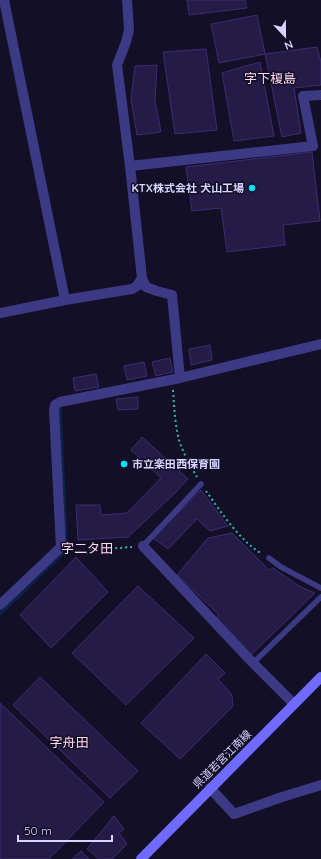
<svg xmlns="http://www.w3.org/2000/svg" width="321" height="859" font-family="Quicksand,'Noto Sans JP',sans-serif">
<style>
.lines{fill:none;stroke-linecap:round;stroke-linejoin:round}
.stream{stroke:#0c2248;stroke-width:3.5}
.building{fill:#241b47;stroke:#3b2d73}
.path{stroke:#2fb8b0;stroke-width:2;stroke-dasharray:2 3;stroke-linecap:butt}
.lane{stroke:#3d3a85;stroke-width:5.5}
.street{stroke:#3d3a85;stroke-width:10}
.secondary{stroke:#6f6bff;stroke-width:10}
.poi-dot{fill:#00e5ff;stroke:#130f26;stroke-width:1.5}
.labels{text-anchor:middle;stroke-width:3;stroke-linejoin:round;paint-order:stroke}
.poi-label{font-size:11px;font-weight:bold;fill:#d9d4ff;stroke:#130f26;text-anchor:end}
.street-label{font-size:11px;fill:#d9d4ff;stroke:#130f26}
.quarter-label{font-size:13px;fill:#ffd6f0;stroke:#130f26}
</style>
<rect width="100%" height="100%" fill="#130f26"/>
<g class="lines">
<path class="stream" d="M60,410L66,545
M0,614L62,554"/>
</g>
<path class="building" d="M187,0H245L247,8L189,15Z
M257,15L265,54L219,63L211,24Z
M317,47L321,62V85L294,88L301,133L282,137L265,54Z
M206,49L217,130L175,134L163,52Z
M260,62L274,136L234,141L222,73Z
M157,65L155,100L161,132L137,135L131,99L135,66Z
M312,152L320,221L283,225L285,245L227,252L221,208L192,211L186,167Z
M210,345L212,360L191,365L189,349Z
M170,358L173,372L156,376L152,362Z
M144,362L147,376L127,380L124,366Z
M96,374L99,387L75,391L73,378Z
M138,397V409L118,410L116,399Z
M142,437L188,479L174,494L128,537L78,540L76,505H100L101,515L127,513L161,478L131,450Z
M201,490L228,526L210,531L197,519L168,549L153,538Z
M232,533L269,570L273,568L299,586L315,593L252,654L250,655L217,624L218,614L177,575L208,538Z
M76,557L108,592L51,648L20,615Z
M138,586L194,638L126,705L72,653Z
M206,654L225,673L218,679L232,695L233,706L180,759L141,723Z
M40,677L138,771L110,798L13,705Z
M0,703L104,802L49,859H0Z
M114,816L124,829L119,833L127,844L112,859H99L87,849Z
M81,851L89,859H72Z"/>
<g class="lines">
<path class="path" d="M173,390C174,407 175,424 179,440C183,453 190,465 197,477
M206,491C221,512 240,541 262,554
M72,550L86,554L92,550L132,547"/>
<path class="lane" d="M143,546L201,484
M269,558L281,567L321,588
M253,663L321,597"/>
<path class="street" d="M4,0L65,300
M127,0L129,30L126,42L117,65L130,166L142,278L146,287L157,291L172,295L180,378
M130,166L313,146L303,96L321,95
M0,313L65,300L132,289L137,286L142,278
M143,546L253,663L294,704
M0,605L61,547L55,430L54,410L55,405L60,402L180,378L321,344
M210,788L234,814L282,797L321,785"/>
<path class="secondary" d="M141,859L321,677"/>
</g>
<g class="poi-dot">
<circle cx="252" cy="188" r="4"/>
<circle cx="124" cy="464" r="4"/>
</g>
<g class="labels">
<g class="poi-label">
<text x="244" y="192">KTX株式会社 犬山工場</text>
<text x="132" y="468" text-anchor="start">市立楽田西保育園</text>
</g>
<g class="street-label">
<text transform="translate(222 759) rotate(-45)" y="4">県道若宮江南線</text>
</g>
<g class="quarter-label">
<text x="270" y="83">字下榎島</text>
<text x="87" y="553">字二タ田</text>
<text x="69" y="747">字舟田</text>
</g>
</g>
<g transform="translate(285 36) rotate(158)" stroke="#130f26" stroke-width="3" paint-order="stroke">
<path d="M0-3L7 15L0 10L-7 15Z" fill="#d9d4ff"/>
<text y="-6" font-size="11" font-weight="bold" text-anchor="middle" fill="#d9d4ff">N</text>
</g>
<path d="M18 835v6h94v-6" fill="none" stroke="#d9d4ff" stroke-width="2"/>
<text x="24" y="835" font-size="12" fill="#d9d4ff" stroke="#130f26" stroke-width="3" paint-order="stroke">50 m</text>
</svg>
